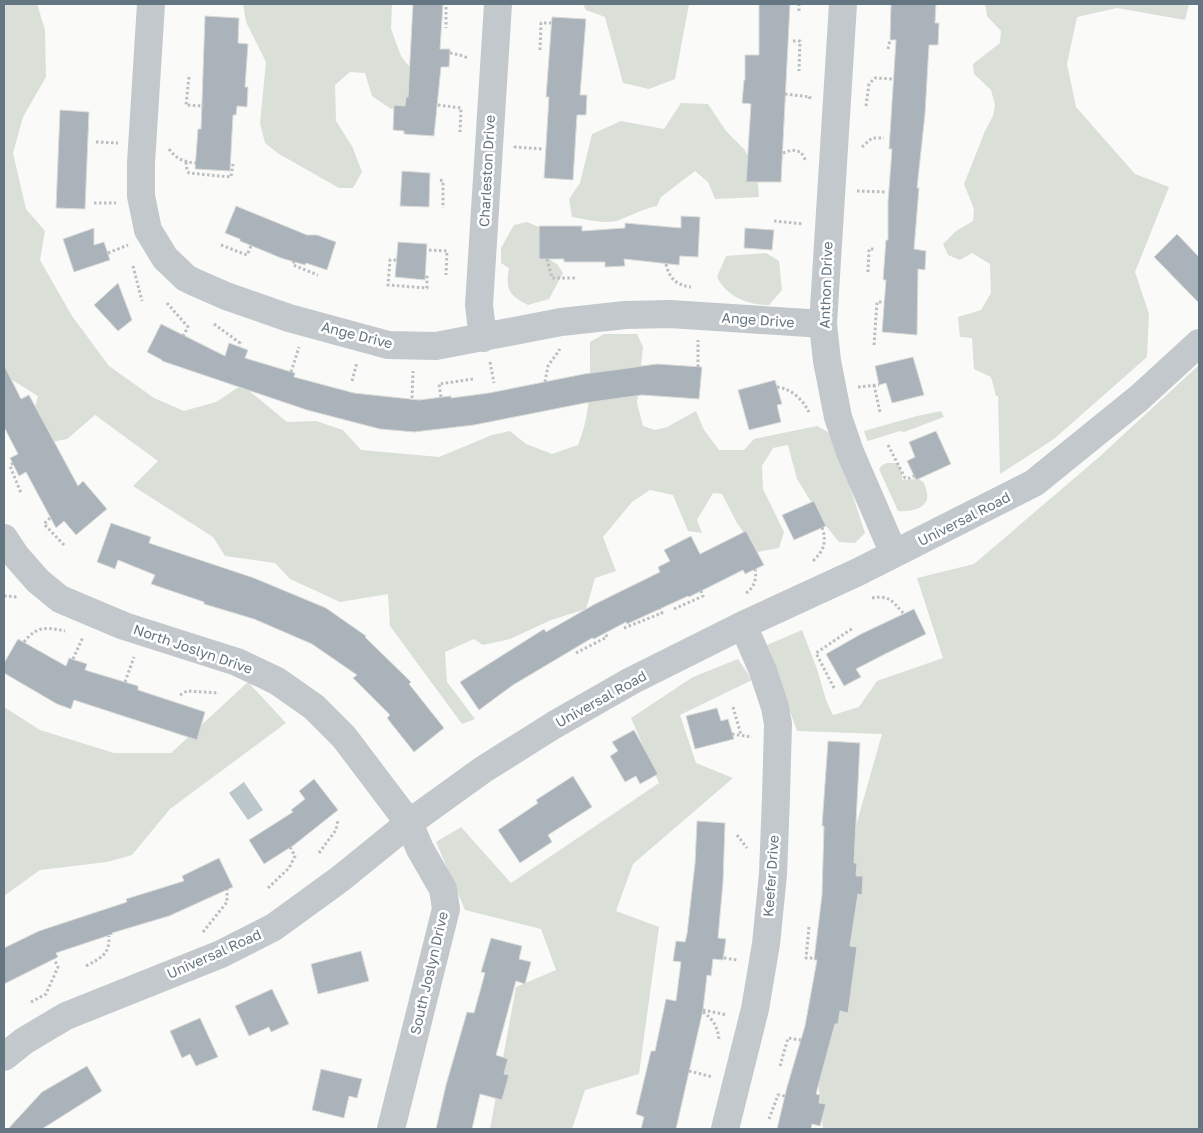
<svg xmlns="http://www.w3.org/2000/svg" width="1203" height="1133" font-family="'Golos Text',sans-serif">
<style>
.green{fill:#dadfd7}
.water{fill:#bbc7cb}
.building{fill:#aab3b9;stroke:#dcdcda}
.lines{fill:none;stroke-linecap:round;stroke-linejoin:round}
.path{stroke:#bbbfc2;stroke-width:3;stroke-dasharray:2.5 2.5;stroke-linecap:butt}
.minor{stroke:#c3c8cc;stroke-width:28}
.labels{text-anchor:middle;stroke-width:5;stroke-linejoin:round;paint-order:stroke}
.street-label{font-size:14px;fill:#657683;stroke:#fff}
</style>
<rect width="100%" height="100%" fill="#fafaf8"/>
<path class="green" d="M4,4H37L45,30L46,77L23,117L13,153L26,209L45,231L40,260L72,316L109,366L154,398L184,411L216,402L242,385L287,422L316,421L343,430L361,450L439,457L492,435L510,431L526,444L552,454L578,445C592,412 590,377 590,342L604,334H637L643,347L637,403L643,426L655,430L667,427L696,411L704,430L719,450H744L754,439L817,426L835,436L852,493L865,533L855,543L839,542L826,526L797,479L788,445L773,448L762,466L763,489L784,532L779,548L757,552L737,523L722,494L713,493L697,520L702,533L688,531L673,495L650,490L632,502L603,537L616,571L595,578L586,609L551,620L510,639L483,645L474,639L445,652L447,682L475,719L462,724L390,626L388,594L340,602L290,579L275,563L225,556L213,537L133,486L158,461L95,415L67,439L47,443L30,425L38,396L4,375Z
M243,4H392L391,29L401,56L423,84L419,104L391,109L372,96L365,73L350,72L335,85L336,121L352,146L362,172L353,188H339L279,154L265,143L260,123L266,62L246,22Z
M583,4H689L675,79L649,89L623,83L605,17L586,10Z
M985,4H1189L1185,20L1117,8L1077,17L1067,64L1076,107L1135,174L1169,187L1135,272L1149,314L1147,357L1054,439L1000,474L998,396H996L991,377L974,369L972,338L960,337L958,317L981,310L991,293L990,264L972,253L960,260L948,255L943,244L956,231L973,221L974,209L964,184L985,131L993,116L995,105L991,90L974,74L973,64L1000,43L1001,31L987,16Z
M681,103L708,104L726,131L744,149L757,173L759,197L715,199L708,182L695,171L661,197L657,206C643,209 632,215 619,220C604,225 587,219 572,217L569,199L580,183L592,134L621,121L664,129Z
M527,222L548,231L549,259L558,265L563,273L549,299L528,305C509,296 505,289 509,268L501,263V248L514,225Z
M766,253L779,261L782,290L769,305C748,305 727,297 717,277L726,256Z
M1199,365V1129H823L818,1080L842,875L882,734L797,731L767,645L802,630L817,669L826,700L833,715L859,707L877,681L943,658L917,578L974,564L1098,458Z
M941,411L944,417L904,432L900,431L868,441L867,440L864,431L917,416Z
M887,463H897C901,468 903,474 902,480L919,479L924,483C926,488 928,494 927,499C924,510 907,512 898,511L879,469L882,465Z
M738,659L752,680L680,715L696,763L733,778L633,864L616,911L659,927L639,1074L585,1090L572,1129H490L516,987L556,970L541,929L465,910L436,842L461,827L511,883L659,783L631,718L693,677Z
M248,682L286,723L170,809L132,855L107,862L40,870L4,896V707L40,730L114,753H171Z"/>
<path class="water" d="M244,782L263,810L248,820L229,793Z"/>
<path class="building" d="M413,4H443L440,49H450L449,67H441L434,136L404,134V131L393,130L394,105L405,106L406,97H408Z
M759,4H790L781,182H746L751,104L742,103L744,80H745V55H759Z
M891,4H936L935,23H939L938,45H929L925,114L917,188H919L914,249L926,251L925,270L918,269L917,335L882,332L886,280H883L886,240H888V202L892,149H889L896,40H890Z
M205,16L239,18L238,43L248,44L245,87H248L247,107L237,106L236,115H233L230,171L195,169L198,129H201Z
M552,17L586,19L580,95H587L586,115H577L573,180L544,178L549,97H546Z
M60,110L89,112L85,209L56,208Z
M402,171L430,173L429,207L400,206Z
M236,206L307,235H317L336,242L327,270L306,263L305,265L281,258L240,241V239L225,233Z
M681,216L700,217L698,257L680,256L679,265L624,259L625,266L605,267V262H564V259H539V226H582V231L625,228V223L681,228Z
M94,228V245L104,242L110,260L74,272L63,239Z
M745,228L774,230L772,250L744,248Z
M1177,234L1199,257V303L1154,257Z
M398,242L427,244L425,280L395,277Z
M118,283L132,320L118,331L94,305Z
M161,324L225,356L229,343L248,350L245,358L295,373L294,377L354,393L419,400L451,396V398L489,393L584,374L657,364L702,367L699,399L642,395L585,403L474,425L414,432L380,429L307,410L162,361V360L147,352Z
M913,357L924,395L892,403L886,383L879,385L875,366Z
M4,365L21,399L29,395L78,486L83,481L107,509L76,535L64,521L56,528L26,472L19,476L10,458L18,454L4,427Z
M775,380L782,404L777,405L781,422L749,430L738,390Z
M936,431L951,464L916,480L907,461L915,457L909,442Z
M814,501L826,526L794,540L782,515Z
M111,523L151,537L149,543L254,578L326,608L366,636L365,637L411,682L409,684L444,728L414,752L387,718L390,715L353,678L357,675L312,644L254,619L204,604V602L151,584L155,575L118,560L115,569L97,562Z
M746,531L764,565L745,574L743,570L689,597L688,596L627,624L626,622L594,639L592,638L513,685L479,710L460,682L544,629L546,632L595,604L660,572L658,567L670,561L664,550L691,536L700,554Z
M914,609L926,634L885,654L856,669L861,677L844,686L826,654L861,634Z
M18,639L66,666L69,658L87,664L85,670L138,686V690L205,712L197,740L74,700L71,709L57,704L4,673V663Z
M717,708L721,721L728,719L734,739L695,749L686,716Z
M634,730L658,774L640,784L636,776L625,782L610,756L618,751L612,742Z
M828,741L860,743L854,863H857L856,876H863L862,895L858,894L850,946L857,947L848,1013L840,1011L838,1024H835L816,1094L820,1095L819,1103L826,1104L820,1126L812,1124L811,1129H777L787,1087L805,1026L817,960H814L822,895L824,826H822Z
M573,776L592,807L548,835L552,842L520,863L498,830L538,803L536,800Z
M314,779L338,810L294,845L264,864L249,840L293,812L291,810L305,799L299,791Z
M697,821L725,823L723,882L718,938L726,939L723,960L713,959L711,976L707,975L703,1010L676,1129H641L644,1117L636,1114L651,1051H655L666,999L676,1001L681,962L673,961L676,941L685,942L687,934L695,864Z
M219,858L233,887L169,916L112,933L113,934L56,953L58,957L4,984V948L39,931L127,902L126,899L184,881L182,876Z
M491,938L522,946L519,959L531,962L525,984L516,981L496,1055L508,1059L504,1074L509,1075L502,1100L480,1094L472,1129H436L446,1085L467,1012L474,1013L485,973L481,972Z
M361,951L369,981L318,994L311,964Z
M272,989L289,1024L271,1032L269,1027L249,1036L235,1006Z
M200,1018L218,1057L196,1066L190,1054L182,1058L170,1031Z
M87,1066L102,1091L42,1129H8L42,1092Z
M321,1069L362,1079L357,1098L349,1096L344,1118L312,1110Z"/>
<g class="lines">
<path class="path" d="M446,7V28
M799,11V4
M793,41H800L799,71
M888,49L890,40
M540,50L541,23H551
M450,53L460,55L468,58
M189,77L186,105L204,106
M785,94L810,97L809,99
M438,105L461,108L460,132
M866,106L869,84L875,78L894,79
M96,142L118,143
M862,147L872,138H884
M515,148V147L543,149
M169,149C176,159 184,162 196,163
M783,153L792,150L801,152L806,161
M186,162L187,171L189,173L231,177L233,164
M440,180L443,181V208
M857,191L887,192
M94,203H116
M774,221L803,224
M221,245L247,255L251,246
M429,250L447,251L446,275
M108,253L128,245
M547,259L552,278H575
M396,260H390L388,285L427,288V274
M294,261L293,265L318,275
M666,264C669,278 676,285 691,287
M133,266L142,301
M868,272L869,249H876
M167,303L188,327L183,336
M214,324L240,343L239,346
M874,345L877,302H885
M490,362L494,383
M698,367V340
M291,372L299,347
M352,381L357,362
M545,382L548,366L560,349
M874,385L880,412
M777,387C792,389 802,399 809,412
M858,387L879,385
M441,397L439,384L473,379
M412,398L413,371
M888,445L905,478H910L914,476
M13,463L10,466L21,493
M50,518L44,524L65,546
M813,561C824,550 827,543 822,527
M746,593C754,588 757,579 755,569
M4,596L18,597
M872,598C890,595 892,601 903,613
M674,609L703,596L701,591
M624,628L662,613L659,608
M24,642C37,626 45,627 65,631
M576,653L607,637L605,633
M73,659L83,637
M125,682L134,657
M834,688L816,653L853,628
M180,695L187,691L219,693
M733,707L741,735
M732,734L752,737
M737,835L747,848
M319,853L336,830L338,820
M268,888L289,868L295,856L290,847
M809,927L806,958H814
M203,932L227,902V889
M724,958L738,960
M86,966C101,958 110,954 109,936
M31,1002L46,994L58,967L54,959
M703,1010L727,1015
M703,1012C713,1019 718,1027 719,1040
M780,1066L788,1038L801,1040
M689,1071L713,1077
M769,1119L778,1095L785,1096"/>
<path class="minor" d="M151,4L141,163V196L148,230L165,258L186,278L194,282L226,296L289,318L388,345L436,346L561,322L625,315L670,314L823,324
M843,4L823,324L827,361L838,417L850,452L894,554
M483,338L479,305L498,4
M4,538L16,556L38,581L60,599L124,626L237,662L277,681L314,707L344,737L409,823L420,849L443,889L446,909L391,1129
M4,1057L24,1041L66,1016L221,954L274,927L340,879L409,823L484,769L554,725L631,681L743,625L858,572L1034,483L1139,398L1199,343
M725,1129L755,1009L766,944L773,874L776,797L778,724L775,707L763,671L743,625"/>
</g>
<g class="labels">
<g class="street-label">
<text transform="translate(487 171) rotate(-87)" y="5">Charleston Drive</text>
<text transform="translate(826 285) rotate(-88)" y="5">Anthon Drive</text>
<text transform="translate(758 320) rotate(4)" y="5">Ange Drive</text>
<text transform="translate(357 335) rotate(14)" y="5">Ange Drive</text>
<text transform="translate(964 519) rotate(-27)" y="5">Universal Road</text>
<text transform="translate(193 649) rotate(19)" y="5">North Joslyn Drive</text>
<text transform="translate(601 699) rotate(-29)" y="5">Universal Road</text>
<text transform="translate(771 876) rotate(-86)" y="5">Keefer Drive</text>
<text transform="translate(214 954) rotate(-24)" y="5">Universal Road</text>
<text transform="translate(429 973) rotate(-77)" y="5">South Joslyn Drive</text>
</g>
</g>
<rect width="1203" height="1133" fill="none" stroke="#657683" stroke-width="10"/>
</svg>
